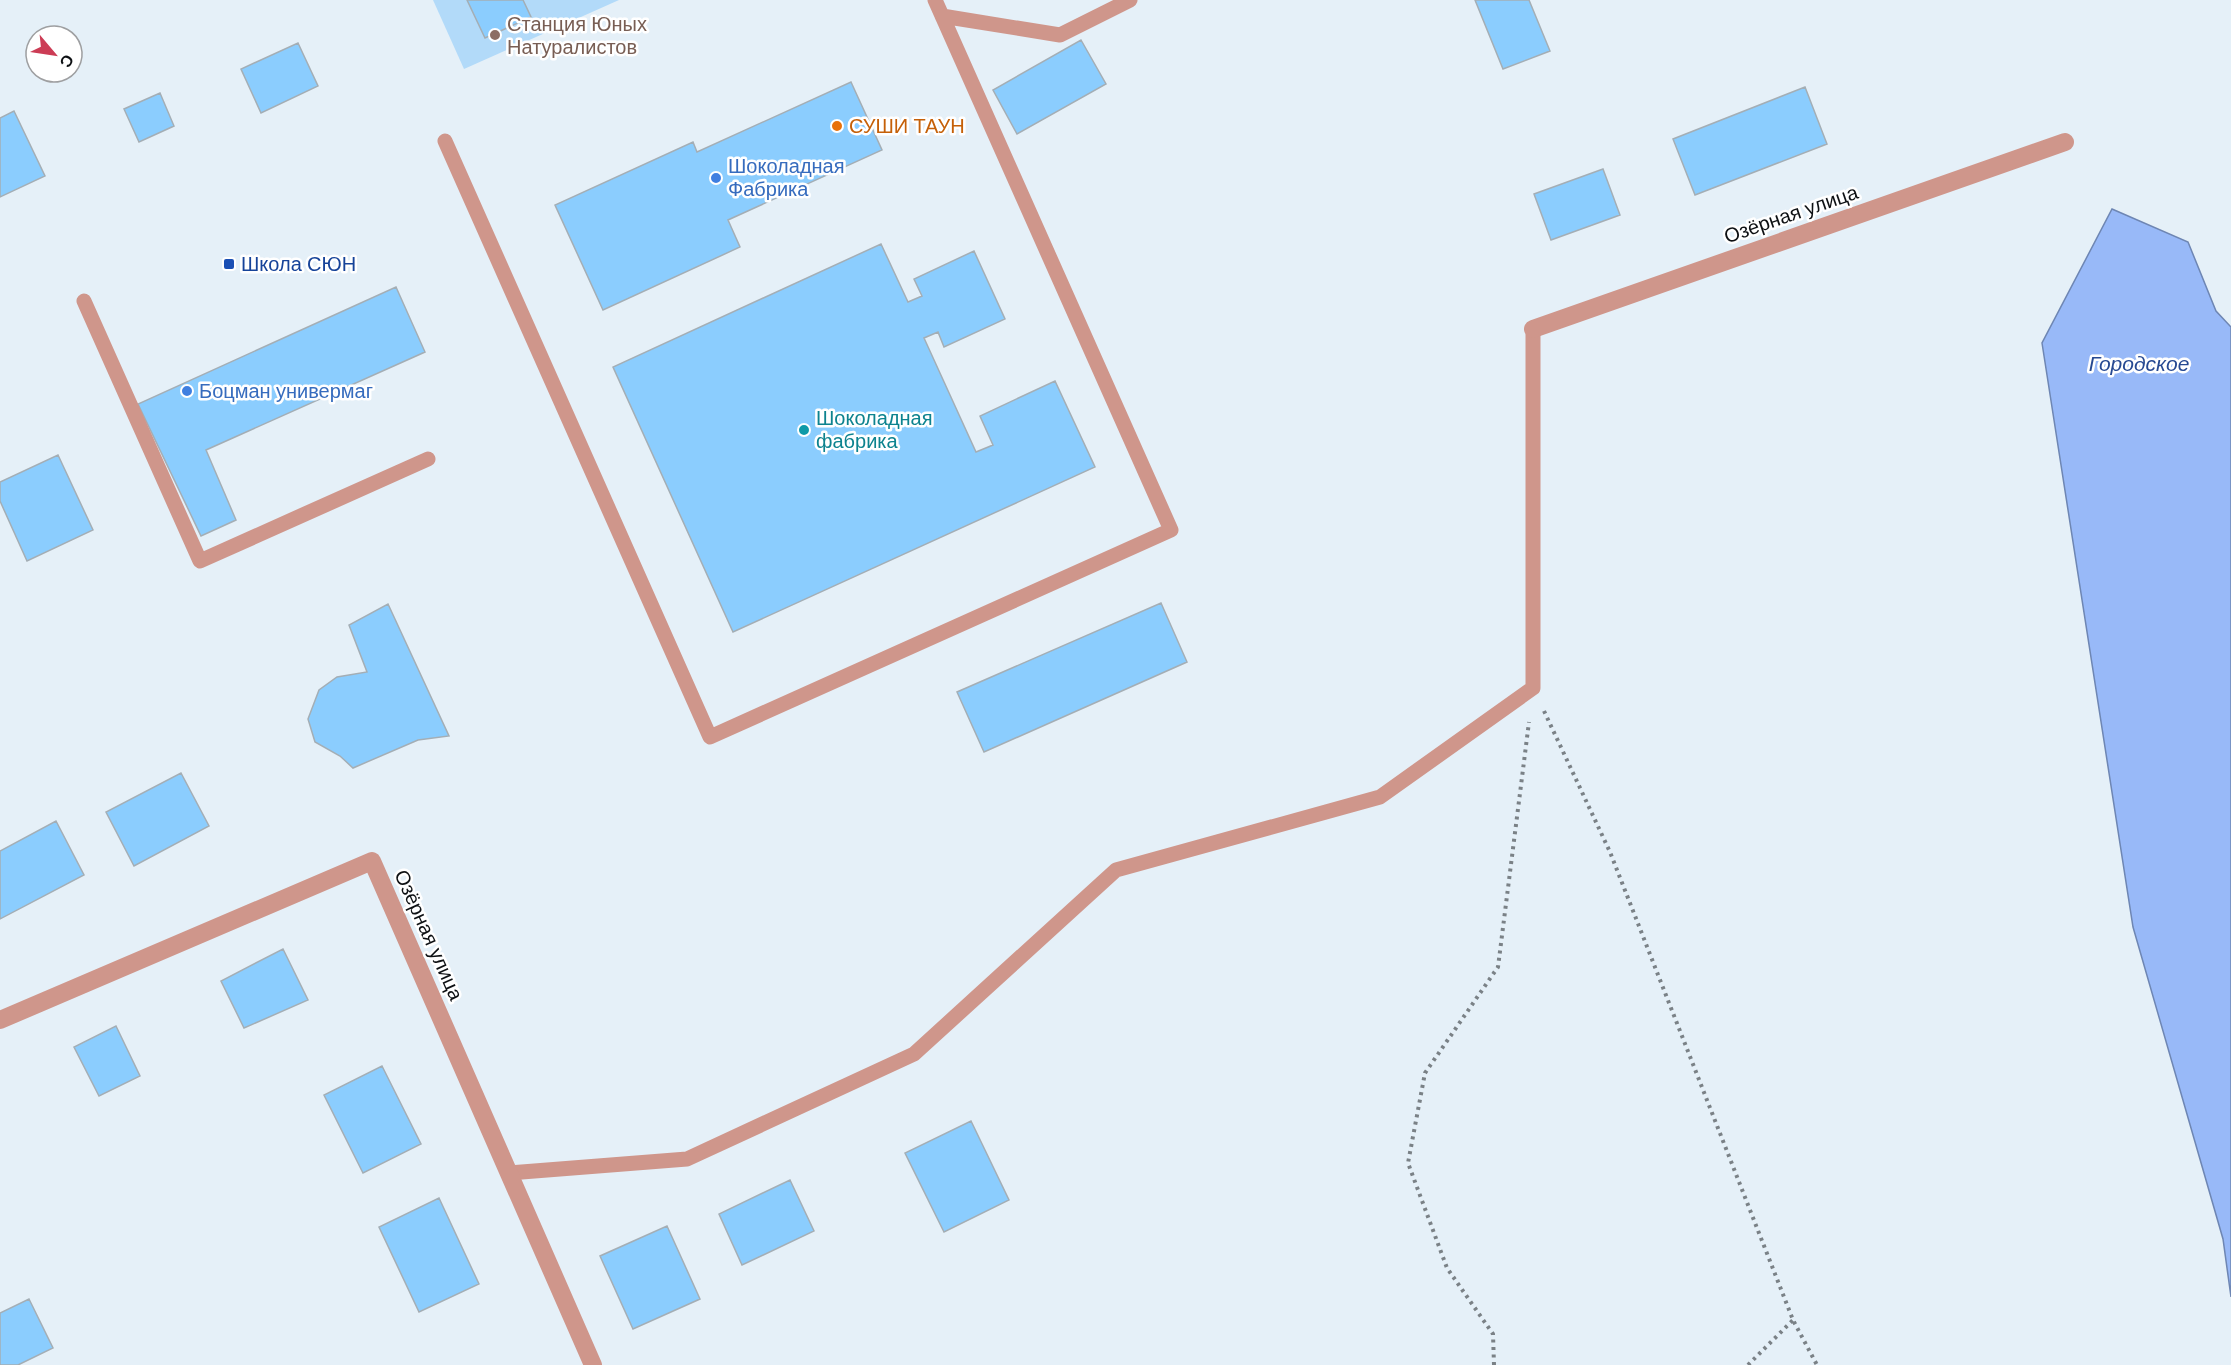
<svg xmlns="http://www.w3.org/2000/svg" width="2231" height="1365" font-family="'DM Sans',sans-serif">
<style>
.green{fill:#b2daf9}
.water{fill:#98b9f8;stroke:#6e86b3;stroke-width:1.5}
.building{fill:#8bcdfe;stroke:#a4aeb5;stroke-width:1.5}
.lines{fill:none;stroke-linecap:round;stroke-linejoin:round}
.path{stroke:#7a8186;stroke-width:4;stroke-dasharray:3 4.5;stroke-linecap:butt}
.service{stroke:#cf968b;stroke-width:15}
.minor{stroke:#cf968b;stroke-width:18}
.education-dot{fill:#8d6e63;stroke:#fff;stroke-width:2}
.food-dot{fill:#e8710a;stroke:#fff;stroke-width:2}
.shop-dot{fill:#3f7fe0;stroke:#fff;stroke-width:2}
.transit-dot{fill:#1a4fb4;stroke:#fff;stroke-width:2}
.culture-dot{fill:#0f9aa8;stroke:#fff;stroke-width:2}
.labels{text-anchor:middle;stroke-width:5;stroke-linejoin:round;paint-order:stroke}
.education-label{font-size:20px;fill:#785e54;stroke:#fff;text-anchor:start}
.food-label{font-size:20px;fill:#c56008;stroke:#fff;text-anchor:start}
.shop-label{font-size:20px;fill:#366cbe;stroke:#fff;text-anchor:start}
.street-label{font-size:20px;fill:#0d1013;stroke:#fff}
.transit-label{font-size:20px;fill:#164399;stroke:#fff;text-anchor:start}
.culture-label{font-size:20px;fill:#0d838f;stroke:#fff;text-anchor:start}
.water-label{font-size:21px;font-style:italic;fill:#264992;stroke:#fff}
</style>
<rect width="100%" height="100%" fill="#e5f0f8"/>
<path class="green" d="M433,0H619L464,69Z"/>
<path class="water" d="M2112,209L2188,242L2216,311L2231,327V1297L2223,1239L2133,927L2042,343Z"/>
<path class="building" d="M467,0H523L531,17L485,38Z
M1475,0H1529L1550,51L1503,69Z
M1081,40L1106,84L1017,134L993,90Z
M298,43L318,86L261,113L241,69Z
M851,82L882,150L728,220L740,247L603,310L555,205L693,142L697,152Z
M1805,87L1827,144L1695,195L1673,139Z
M160,93L174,126L139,142L124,109Z
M14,111L45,176L0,197V118Z
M1603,169L1620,215L1551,240L1534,194Z
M881,244L908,302L922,296L914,279L974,251L1005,319L944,347L938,332L924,338L976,452L993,445L980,416L1055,381L1095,467L733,632L613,367Z
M396,287L425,352L206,450L236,520L201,536L138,404Z
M58,455L93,530L27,561L0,501V482Z
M1161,603L1187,662L984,752L957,692Z
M388,604L449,736L418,740L353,768L340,756L315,742L308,719L319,690L337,677L367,672L349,625Z
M181,773L209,826L134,866L106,812Z
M56,821L84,875L0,919V851Z
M283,949L308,1000L244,1028L221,981Z
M116,1026L140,1076L99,1096L74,1047Z
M382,1066L421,1144L363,1173L324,1095Z
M971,1121L1009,1200L944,1232L905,1153Z
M790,1180L814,1231L742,1265L719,1214Z
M439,1198L479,1284L419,1312L379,1227Z
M667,1226L700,1299L633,1329L600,1256Z
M29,1299L53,1348L18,1365H0V1313Z"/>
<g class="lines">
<path class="path" d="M1544,711L1610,852L1793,1320L1817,1365
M1494,1365L1493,1334L1447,1268L1408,1163L1425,1073L1498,967L1529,722
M1748,1365L1793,1320"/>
<path class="service" d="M942,16L1060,35L1130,0
M445,141L710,737L1171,530L935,0
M84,301L200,561L428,459
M509,1173L687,1159L914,1054L1116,870L1380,797L1533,688V329"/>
<path class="minor" d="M1533,329L2065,142
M0,1020L372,861L593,1365"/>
</g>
<circle class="education-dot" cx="495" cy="35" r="6"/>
<circle class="food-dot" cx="837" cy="126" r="6"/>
<g class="shop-dot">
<circle cx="716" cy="178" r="6"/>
<circle cx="187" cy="391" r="6"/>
</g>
<rect class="transit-dot" x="223" y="258" width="12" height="12" rx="3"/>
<circle class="culture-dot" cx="804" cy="430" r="6"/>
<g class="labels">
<g class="education-label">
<text x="507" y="31">Станция Юных<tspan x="507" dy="23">Натуралистов</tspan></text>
</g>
<g class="food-label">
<text x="849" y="133">СУШИ ТАУН</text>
</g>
<g class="shop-label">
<text x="728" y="173">Шоколадная<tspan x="728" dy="23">Фабрика</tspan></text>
<text x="199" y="398">Боцман универмаг</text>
</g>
<g class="street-label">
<text transform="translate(1791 214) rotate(-19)" y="7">Озёрная улица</text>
<text transform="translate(429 935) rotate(66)" y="7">Озёрная улица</text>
</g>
<g class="transit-label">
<text x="241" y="271">Школа СЮН</text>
</g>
<g class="culture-label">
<text x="816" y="425">Шоколадная<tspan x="816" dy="23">фабрика</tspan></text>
</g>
<g class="water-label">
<text x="2139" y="371">Городское</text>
</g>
</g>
<g transform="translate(54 54) rotate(119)"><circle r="28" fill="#ffffff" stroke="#9e9fa1" stroke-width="1.5"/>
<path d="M0-4.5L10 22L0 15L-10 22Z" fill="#cc3c55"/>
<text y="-9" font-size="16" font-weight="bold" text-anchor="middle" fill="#0d1013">С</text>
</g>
</svg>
